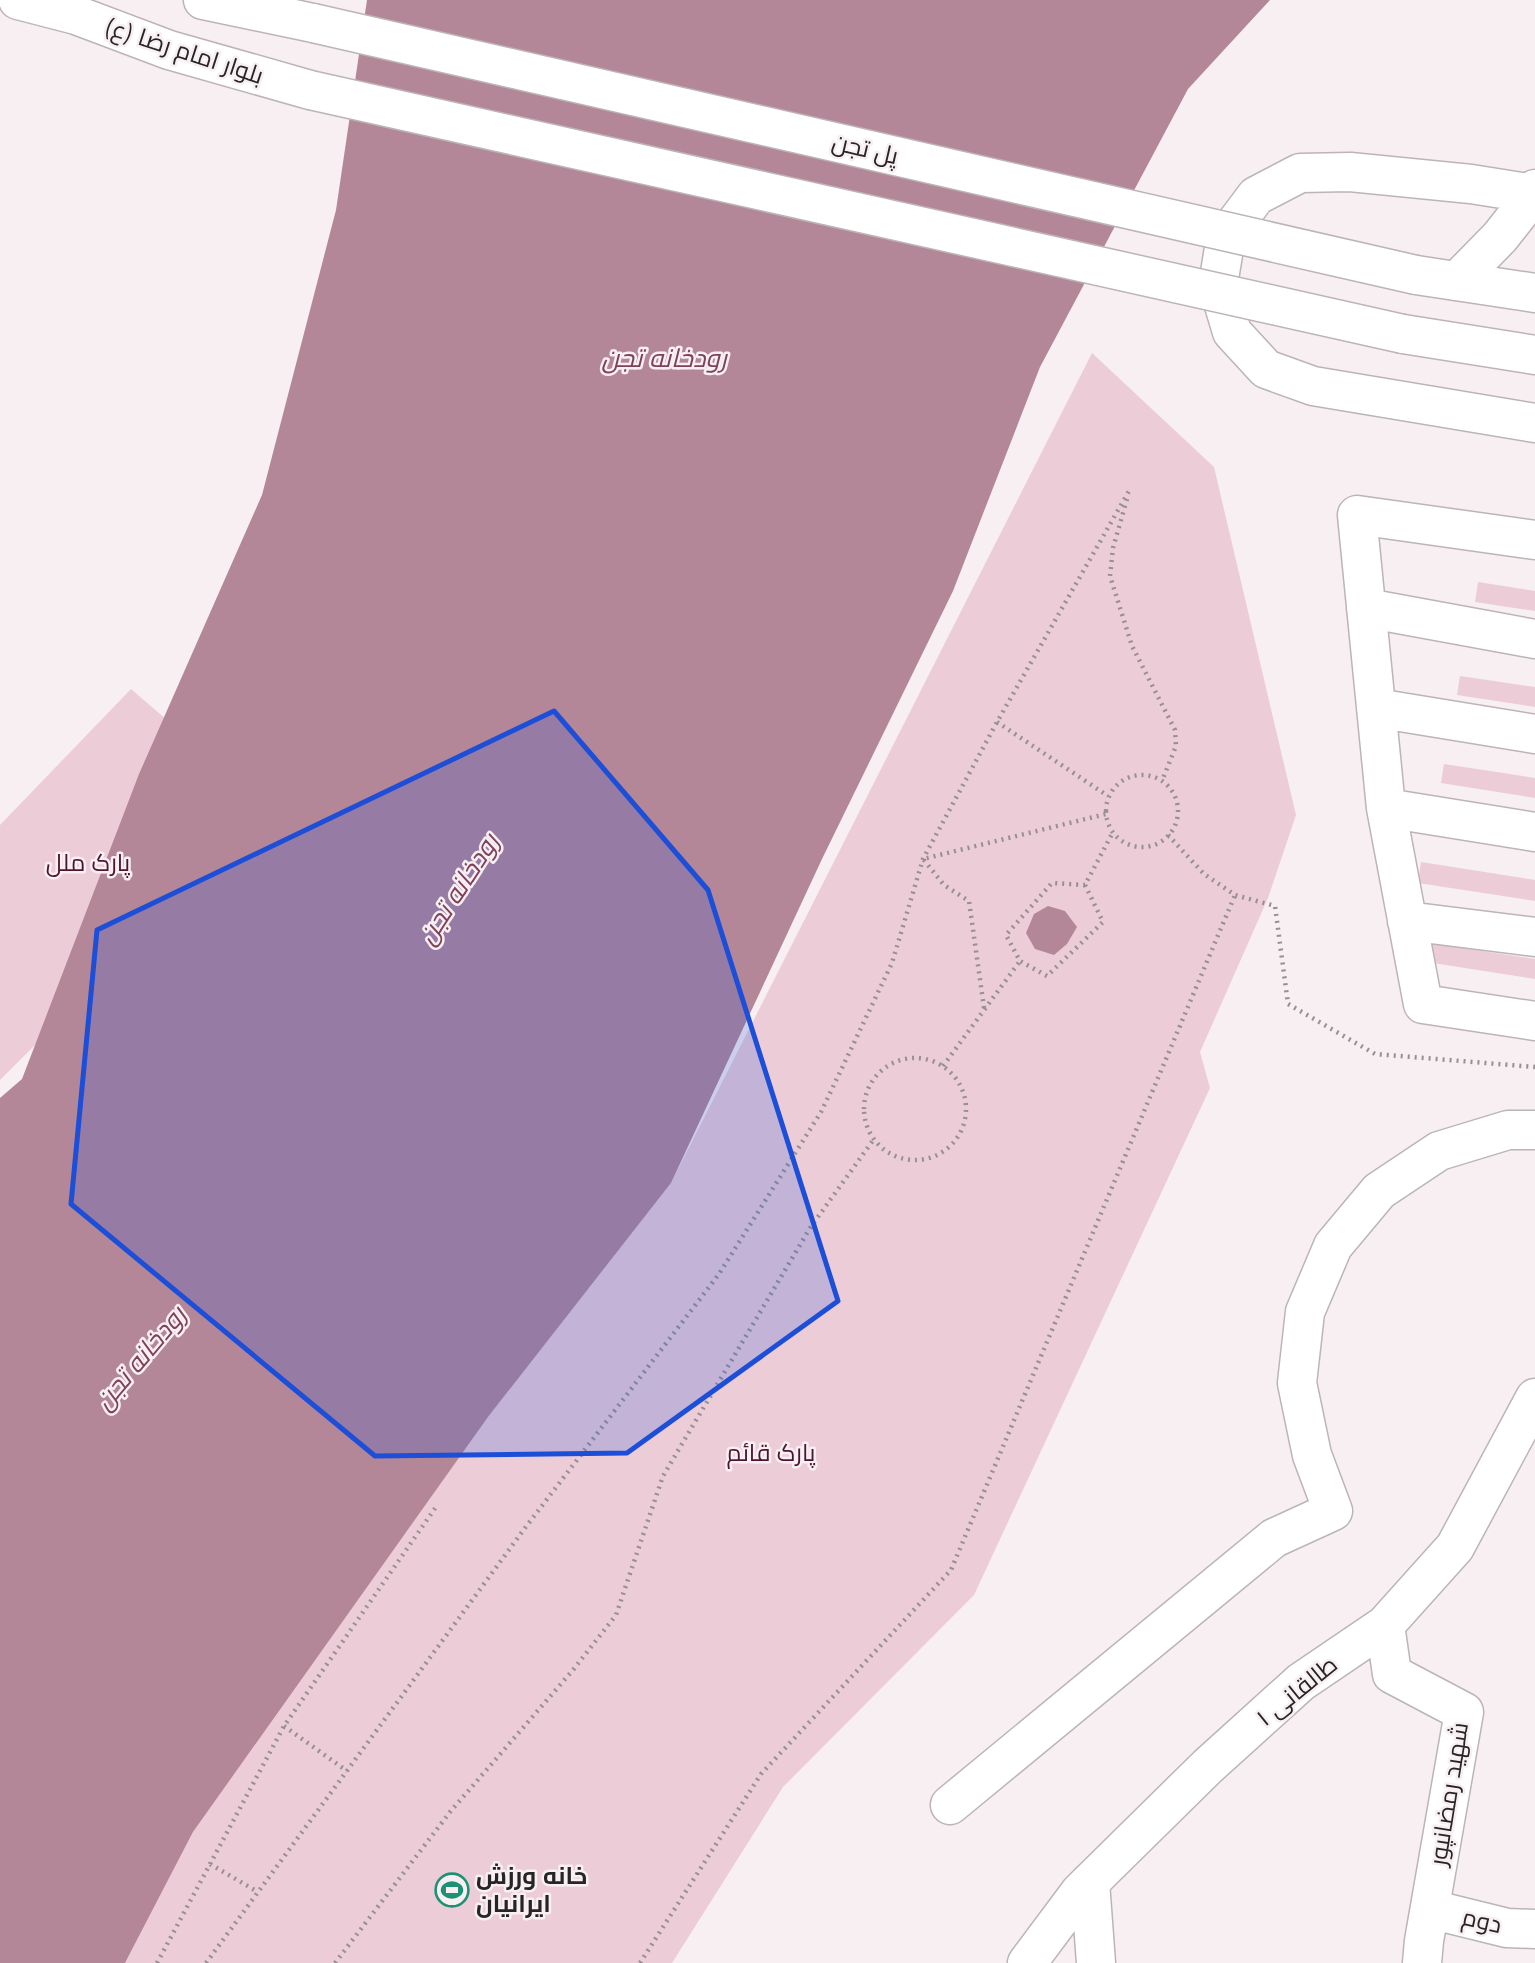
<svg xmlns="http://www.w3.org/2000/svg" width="1535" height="1963" font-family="Montserrat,Cairo,sans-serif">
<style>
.green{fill:#ecccd7}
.water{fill:#b48798}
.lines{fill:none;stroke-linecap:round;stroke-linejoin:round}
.minor-casing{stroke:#bcb4b7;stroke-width:41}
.highway-casing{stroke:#bcb4b7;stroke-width:41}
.path{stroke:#969093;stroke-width:4.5;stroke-dasharray:2 5;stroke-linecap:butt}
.minor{stroke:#fff;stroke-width:38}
.highway{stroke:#fff;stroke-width:38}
.highway-bridge-casing{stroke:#bcb4b7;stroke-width:41;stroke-linecap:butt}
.highway-bridge{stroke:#fff;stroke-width:38}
.marked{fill:#1d4ed8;fill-opacity:0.2;stroke:#1d4ed8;stroke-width:5;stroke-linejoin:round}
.labels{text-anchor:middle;stroke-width:5;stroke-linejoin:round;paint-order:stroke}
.street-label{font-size:24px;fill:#272425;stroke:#f7eff2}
.park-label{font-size:24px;fill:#4d1530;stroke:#f7eff2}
.poi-label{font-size:24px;font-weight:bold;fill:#272425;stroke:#f7eff2;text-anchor:start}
.water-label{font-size:26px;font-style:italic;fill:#7d415a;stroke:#f7eff2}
</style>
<rect width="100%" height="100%" fill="#f7eff2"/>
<path class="green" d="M1092,353L1214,467L1296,815L1268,898L1200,1052L1210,1088L974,1595L783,1787L672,1963H125L193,1832L488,1417L671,1183Z
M1478,582L1535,591V611L1475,602Z
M1460,676L1535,687V707L1457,695Z
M131,689L232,776L157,923L0,1080V825Z
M1444,764L1535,778V798L1441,783Z
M1421,862L1535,880V901L1418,883Z
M1423,942L1535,959V979L1420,961Z"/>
<path class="water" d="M367,0H1270L1188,89L1040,367L953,591L822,859L671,1183L488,1417L193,1832L125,1963H0V1098L22,1079L139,774L262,495L336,210Z
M1048,906L1065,911L1077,927L1067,944L1054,955L1035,949L1026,933L1034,914Z"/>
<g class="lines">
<defs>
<path id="minor" d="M1535,189L1534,194L1471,184L1350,172L1300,173L1256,196L1226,236L1218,285L1232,332L1266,369L1313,386L1535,423
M1457,281L1500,237L1534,194L1535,196
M1535,540L1357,515L1386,808L1423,1004L1535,1021
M1366,608L1535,639
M1376,708L1535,734
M1386,808L1535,832
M1407,921L1535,937
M1385,1625L1392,1674L1464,1712L1424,1941L1422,1963
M950,1805L1274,1538L1333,1511L1312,1455L1297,1383L1305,1312L1333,1246L1379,1191L1439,1151L1508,1130H1535
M1090,1882L1096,1963
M1430,1909L1507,1928L1535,1929
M1027,1963L1080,1892L1208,1766L1301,1682L1385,1625L1455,1547L1535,1398"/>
<path id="highway" d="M18,0L76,15L169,50L310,90
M203,0L313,23
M1416,275L1535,293
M1403,334L1535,355"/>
</defs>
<use href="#minor" class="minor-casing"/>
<use href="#highway" class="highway-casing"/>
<path class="path" d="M1127,499L1113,548L1110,576L1132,646L1175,730L1176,746L1162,781
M997,722L1108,796
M1106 811a36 36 0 1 1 72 0a36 36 0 1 1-72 0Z
M1168,835L1204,874L1235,895L1275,906L1288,1004L1375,1054L1535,1067
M1085,885L1103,922L1047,976L1020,961L1006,935L1052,883L1085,885L1113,832
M984,1008L969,901L944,885L923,859L1106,814
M864 1109a51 51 0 1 1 102 0a51 51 0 1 1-102 0Z
M943,1066L1020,961
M284,1726L347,1771
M210,1864L258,1892
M157,1963L284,1726L438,1504
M206,1963L525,1528L719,1274L821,1112L892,963L923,859L997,722L1129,491
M335,1963L450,1812L573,1670L616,1615L663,1476L810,1228L874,1139
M640,1963L761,1774L951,1570L1235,895"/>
<use href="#minor" class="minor"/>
<use href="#highway" class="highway"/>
<defs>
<path id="highway-bridge" d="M313,23L1416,275
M310,90L1403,334"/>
</defs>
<use href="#highway-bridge" class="highway-bridge-casing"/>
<use href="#highway-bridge" class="highway-bridge"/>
</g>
<path class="marked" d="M554,711L708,890L838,1301L627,1453L375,1456L71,1204L97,930Z"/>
<defs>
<symbol id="stadium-ring" viewBox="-11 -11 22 22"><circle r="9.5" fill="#f7eff2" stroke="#1d9174" stroke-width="1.5"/><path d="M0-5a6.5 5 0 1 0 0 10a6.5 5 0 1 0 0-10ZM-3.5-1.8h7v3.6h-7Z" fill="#1d9174"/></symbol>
</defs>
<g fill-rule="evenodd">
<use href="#stadium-ring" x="433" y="1871" width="38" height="38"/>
</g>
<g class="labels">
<g class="street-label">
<text transform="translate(184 51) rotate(18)" y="8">بلوار امام رضا (ع)</text>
<text transform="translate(865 149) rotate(13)" y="8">پل تجن</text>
<text transform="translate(1297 1691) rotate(-39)" y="8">طالقانی ۱</text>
<text transform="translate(1449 1794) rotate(-81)" y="8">شهید رمضانپور</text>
<text transform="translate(1482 1921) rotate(13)" y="8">دوم</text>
</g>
<g class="park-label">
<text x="88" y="871">پارک ملل</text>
<text x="771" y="1461">پارک قائم</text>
</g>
<g class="poi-label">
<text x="476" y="1884">خانه ورزش<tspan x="476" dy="28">ایرانیان</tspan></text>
</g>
<g class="water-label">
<text x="664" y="367">رودخانه تجن</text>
<text transform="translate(458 889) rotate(-57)" y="9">رودخانه تجن</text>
<text transform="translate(140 1358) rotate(-50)" y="9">رودخانه تجن</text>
</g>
</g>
</svg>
